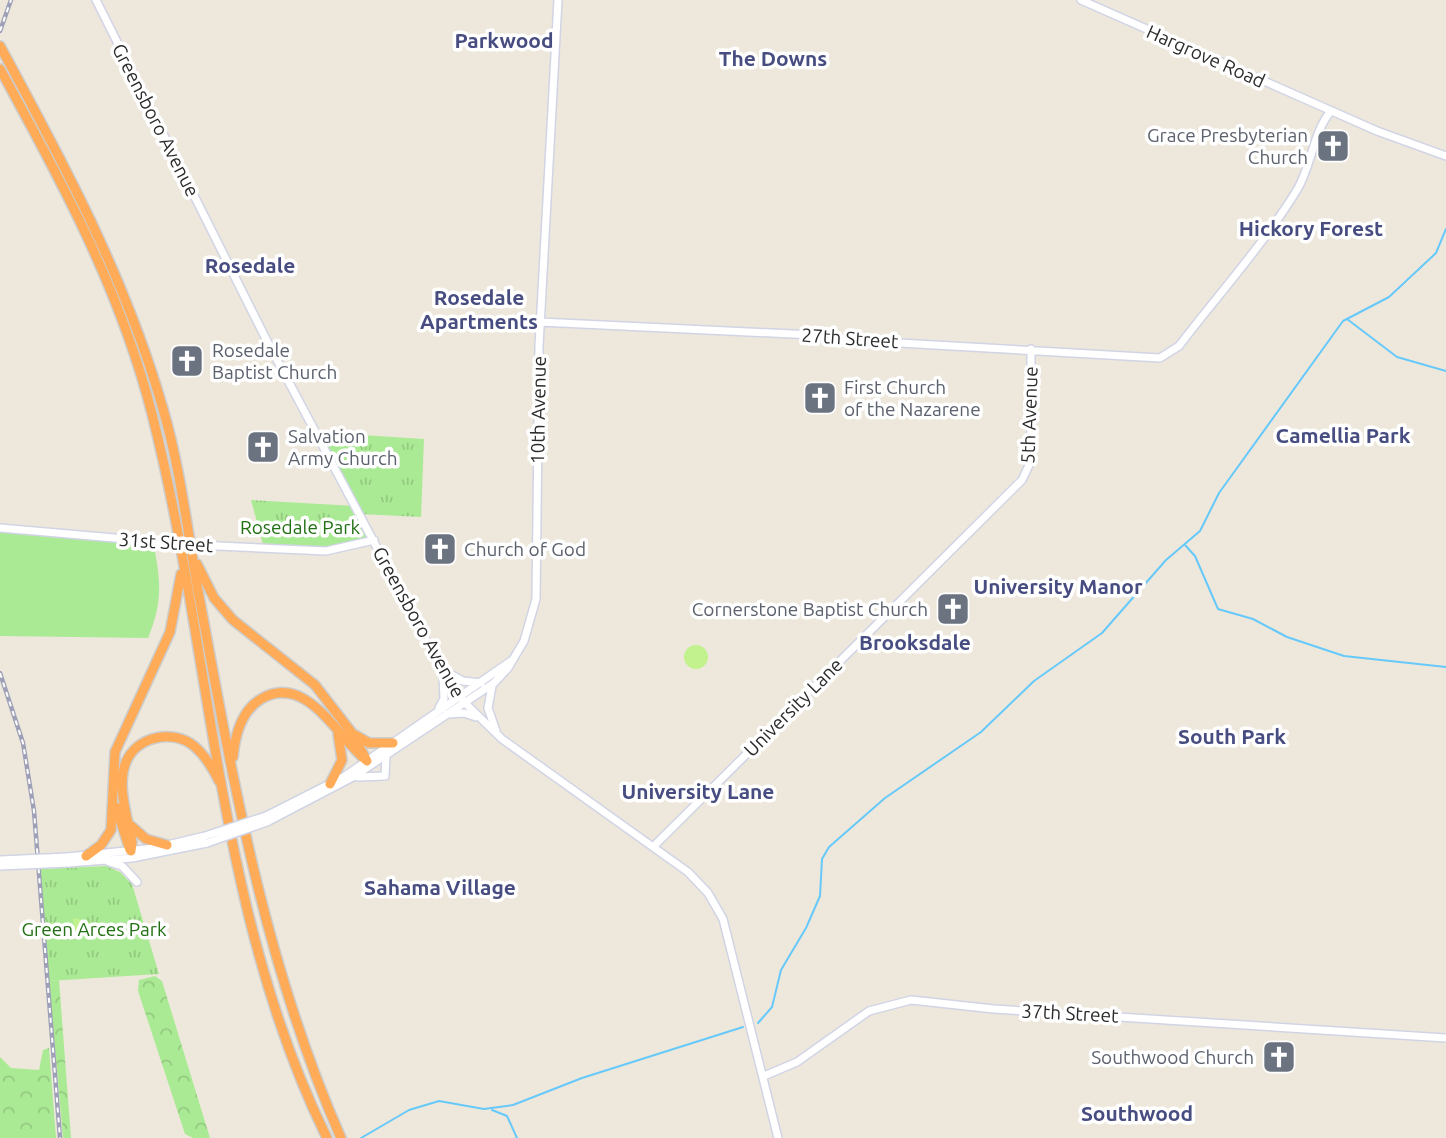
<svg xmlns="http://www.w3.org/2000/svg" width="1446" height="1138" font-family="Ubuntu,sans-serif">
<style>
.grass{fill:#abea94}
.forest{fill:url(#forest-crowns)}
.park{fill:url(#park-tufts)}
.pitch{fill:#c1f28e}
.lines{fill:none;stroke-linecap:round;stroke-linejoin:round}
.stream{stroke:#66c9fa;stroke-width:2}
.secondary-casing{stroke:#d1d4e5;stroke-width:10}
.highway-casing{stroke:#ccc;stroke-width:12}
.secondary{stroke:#fff;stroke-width:7}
.highway{stroke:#ffab57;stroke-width:9}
.rail-casing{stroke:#9ea0b7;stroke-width:4.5}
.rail{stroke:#fff;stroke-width:2;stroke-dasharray:5;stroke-linecap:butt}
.secondary-bridge-casing{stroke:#d1d4e5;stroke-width:10;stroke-linecap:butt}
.secondary-bridge{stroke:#fff;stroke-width:7}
.labels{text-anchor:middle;stroke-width:7;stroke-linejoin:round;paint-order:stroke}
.street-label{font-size:19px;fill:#2b2b2b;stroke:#fff}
.worship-label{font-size:19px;fill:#5b616d;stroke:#fff;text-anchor:start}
.park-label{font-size:19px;fill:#217013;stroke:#fff}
.neighbourhood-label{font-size:21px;font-weight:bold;fill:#474d81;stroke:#fff}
</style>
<defs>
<pattern id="forest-crowns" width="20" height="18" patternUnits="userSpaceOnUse" patternTransform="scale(1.75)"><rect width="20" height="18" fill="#abea94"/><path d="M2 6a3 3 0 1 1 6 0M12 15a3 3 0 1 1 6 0" fill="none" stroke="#93c980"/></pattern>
<pattern id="park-tufts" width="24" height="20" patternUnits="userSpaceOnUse" patternTransform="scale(1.75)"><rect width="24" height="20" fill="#abea94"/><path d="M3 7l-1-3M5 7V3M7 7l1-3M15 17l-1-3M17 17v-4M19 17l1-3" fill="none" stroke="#93c980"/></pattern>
</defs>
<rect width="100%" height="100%" fill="#eee8dc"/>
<path class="grass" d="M0,528L153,542C161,581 163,601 148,638L0,636Z"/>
<path class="forest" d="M155,976L162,981L210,1138H193L185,1134L138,991L139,980Z
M59,980L71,1138H63L49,981Z
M49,1048L56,1138H0V1057L11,1068L39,1070L43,1050Z"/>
<path class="park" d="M315,432L424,439L421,517L360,514L374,540L345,549L264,548L251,500L355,506Z
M106,866L120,872L132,884L159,974L49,981L40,869Z"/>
<path class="pitch" d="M684 657a12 12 0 1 1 24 0a12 12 0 1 1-24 0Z
M73,918L88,921L93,934H74Z"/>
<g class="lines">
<path class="stream" d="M1347,319L1397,357L1446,371
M1185,545L1195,556L1218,609L1253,619L1287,637L1344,656L1446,667
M758,1023L772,1007L781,970L806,928L820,896L822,859L829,847L885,798L981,732L1034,681L1102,633L1166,560L1200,531L1219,493L1343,321L1389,297L1436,253L1446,229
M492,1110L507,1116L517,1138
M361,1138L409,1110L439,1101L484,1109L513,1105L582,1078L743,1027"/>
<defs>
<path id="secondary" d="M96,0L268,343L441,668L464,702L502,739L688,872L708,893L723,919L778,1138
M1081,0L1377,131L1446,156
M540,322L813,335L847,340L1160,358L1179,346C1218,295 1263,245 1297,190C1312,165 1313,132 1331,111
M0,528L160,542
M218,546L326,551L374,540
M445,671L463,681L481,683
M492,686L488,708L496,731
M439,708L444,699L443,676
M447,714L464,713L476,717
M358,777L385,776L386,757
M266,816L345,776L511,661
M267,822L353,777L494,683L508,668L524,641L536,599L539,346L558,0
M654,846L1022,480L1031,461V349
M67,857L155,848L205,836
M109,862L122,866L137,882
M68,863L132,858L207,843
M764,1076L797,1062L869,1011L911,1000L994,1009L1446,1038"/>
<path id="highway" d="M0,46C64,164 126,279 163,409C180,467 187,527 197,585C232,774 263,961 341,1138
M0,69C61,180 121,291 152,414C213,654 216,913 327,1138
M197,564L214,598L233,620L315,685L352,733L367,761
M355,735L369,743H393
M233,757C235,735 241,711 261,699C306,672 337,737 366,760
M330,784L342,760L338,734
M116,807L130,850
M130,825L146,839L167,845
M131,851L132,842C128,818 116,786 126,762C137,736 173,729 194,746C205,755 213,769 219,781
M86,856L101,845L111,830L115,752L170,632L181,574"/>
</defs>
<use href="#secondary" class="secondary-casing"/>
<use href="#highway" class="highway-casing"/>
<use href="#secondary" class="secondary"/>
<use href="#highway" class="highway"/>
<defs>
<path id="rail" d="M0,31L11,0
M0,673L23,743L34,811L60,1138"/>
</defs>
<use href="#rail" class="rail-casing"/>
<use href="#rail" class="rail"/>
<defs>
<path id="secondary-bridge" d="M160,542L218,546
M205,836L266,816
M207,843L267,822
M0,860L67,857
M0,866L68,863"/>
</defs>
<use href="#secondary-bridge" class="secondary-bridge-casing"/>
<use href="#secondary-bridge" class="secondary-bridge"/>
</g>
<defs>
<symbol id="church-square" viewBox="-11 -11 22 22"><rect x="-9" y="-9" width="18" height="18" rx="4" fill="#6b7280" stroke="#fff"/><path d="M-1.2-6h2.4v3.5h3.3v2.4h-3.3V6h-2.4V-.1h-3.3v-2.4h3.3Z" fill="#fff"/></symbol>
</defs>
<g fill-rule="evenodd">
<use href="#church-square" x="1314" y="127" width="38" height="38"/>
<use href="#church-square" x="168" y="342" width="38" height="38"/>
<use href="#church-square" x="801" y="379" width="38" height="38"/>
<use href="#church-square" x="244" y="428" width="38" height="38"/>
<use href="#church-square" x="421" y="530" width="38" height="38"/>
<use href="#church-square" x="934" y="590" width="38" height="38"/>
<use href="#church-square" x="1260" y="1038" width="38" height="38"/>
</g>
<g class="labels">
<g class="street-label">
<text transform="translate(1206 56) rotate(24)" y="7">Hargrove Road</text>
<text transform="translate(156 120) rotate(63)" y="7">Greensboro Avenue</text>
<text transform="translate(850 338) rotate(4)" y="7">27th Street</text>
<text transform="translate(538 410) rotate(-89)" y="7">10th Avenue</text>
<text transform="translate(1029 415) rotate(-88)" y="7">5th Avenue</text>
<text transform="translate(166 542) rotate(4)" y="7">31st Street</text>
<text transform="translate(419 622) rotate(61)" y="7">Greensboro Avenue</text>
<text transform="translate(793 707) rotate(-45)" y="7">University Lane</text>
<text transform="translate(1070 1013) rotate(3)" y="7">37th Street</text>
</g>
<g class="worship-label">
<text x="1308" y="142" text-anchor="end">Grace Presbyterian<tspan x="1308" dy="22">Church</tspan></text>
<text x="212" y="357">Rosedale<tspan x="212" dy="22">Baptist Church</tspan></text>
<text x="844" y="394">First Church<tspan x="844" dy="22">of the Nazarene</tspan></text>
<text x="288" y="443">Salvation<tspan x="288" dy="22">Army Church</tspan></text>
<text x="464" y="556">Church of God</text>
<text x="928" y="616" text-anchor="end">Cornerstone Baptist Church</text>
<text x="1254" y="1064" text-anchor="end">Southwood Church</text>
</g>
<g class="park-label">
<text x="300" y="534">Rosedale Park</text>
<text x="94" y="936">Green Arces Park</text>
</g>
<g class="neighbourhood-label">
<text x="504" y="48">Parkwood</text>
<text x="773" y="66">The Downs</text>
<text x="1311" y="236">Hickory Forest</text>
<text x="250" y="273">Rosedale</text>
<text x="479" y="305">Rosedale<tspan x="479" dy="24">Apartments</tspan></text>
<text x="1343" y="443">Camellia Park</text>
<text x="1058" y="594">University Manor</text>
<text x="915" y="650">Brooksdale</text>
<text x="1232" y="744">South Park</text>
<text x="698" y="799">University Lane</text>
<text x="440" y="895">Sahama Village</text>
<text x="1137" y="1121">Southwood</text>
</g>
</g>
</svg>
